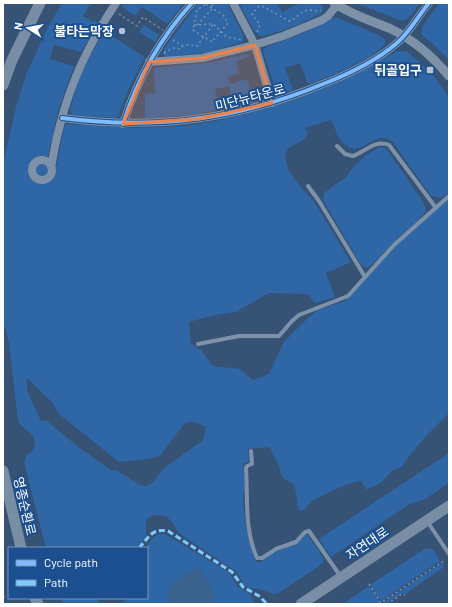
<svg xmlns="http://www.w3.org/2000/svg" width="452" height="607" font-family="Barlow,'Noto Sans KR',sans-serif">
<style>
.green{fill:#2f66a5;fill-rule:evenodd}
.water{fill:#3b618d}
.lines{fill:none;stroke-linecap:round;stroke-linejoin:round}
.path{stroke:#7d92a8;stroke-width:1.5;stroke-dasharray:2 3;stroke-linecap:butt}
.service{stroke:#7d92a8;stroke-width:4}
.minor{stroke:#7d92a8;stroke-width:8}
.tertiary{stroke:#7d92a8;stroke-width:9}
.secondary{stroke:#798da4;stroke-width:11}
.quiet{stroke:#80caff;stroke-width:3;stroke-dasharray:6 3;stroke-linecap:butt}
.cycleway-casing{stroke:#1b4f8f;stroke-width:6}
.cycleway{stroke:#80bcff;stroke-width:4}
.marked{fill:#ee8249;fill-opacity:0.2;stroke:#ee8249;stroke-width:3;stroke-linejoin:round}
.poi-dot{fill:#b9c2ce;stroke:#1b4f8f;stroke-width:1.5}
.labels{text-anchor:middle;stroke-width:4;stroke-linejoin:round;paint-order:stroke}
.poi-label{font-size:13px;font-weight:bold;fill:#fff;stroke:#1b4f8f;text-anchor:end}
.street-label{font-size:13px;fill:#fff;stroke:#1b4f8f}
</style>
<rect width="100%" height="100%" fill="#365274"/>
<path class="green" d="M62,3H91L83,16L93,22L94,20L98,23L81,52L54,45L50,59L74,66L58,111L48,156L33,159C23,170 29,183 44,183L51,179L55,171L64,128L66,124L135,128L186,126L221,120L265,109L297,99L337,83L398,51H406L423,65L434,76L449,97V192L441,198L432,196L428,192L393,142C390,140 386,138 382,138C367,139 356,161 340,139C336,134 335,126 331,120L305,128L308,133L305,139L287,149L285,157L289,171L300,186L315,203L351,262L326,273L335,297L315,303L308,294L269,293L236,312L215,315L189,322L191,344L201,350L213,366L240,369L253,380L269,374L284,342L306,320L317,310L345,301L350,297L394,247L449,198V413L427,435L410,455L402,467L393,470L381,483L368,489H366L361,481C354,480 320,496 313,501C309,504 306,509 301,511L298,509L295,487L293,484L284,479L281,475L279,466L269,447L248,449L249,462L243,463L245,482L243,500L246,528L255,561L259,563L273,553L296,544L306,534L308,535L324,559L322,564L279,593L273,594L260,589L249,588L244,585L237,572L187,539L178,532L171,521L167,517L160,515H153L148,518L146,522V537L140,544L134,548H46L24,462L26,456L34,449C38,430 25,434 18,421L9,343L3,321V168L4,160L16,107L26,75L48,27ZM27,378L51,401L59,414L119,462L148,459L160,456L184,424L192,421L206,427L203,440L163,469L153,482L146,486L140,485L116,470H111L77,446L47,421H41L27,391Z
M123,3H185L167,24L142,7L136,15H134L122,7Z
M198,3H227L244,37L243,42L208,52L165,57L162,53L164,49Z
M239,3H277L282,12L300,3H320L324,8L322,12C312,20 272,36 260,36L254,31Z
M355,3H420C414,10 411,19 402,21Z
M439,3H449V60L435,46L423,36L422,34V27Z
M335,17L379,35L385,39V44C374,59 327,78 308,84L300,63L285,68L293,90L281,95H278L263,52L264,48L303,33Z
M144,25L159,35L155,42L139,32Z
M104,31L145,57L129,88L118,117L114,118L72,115L70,110C76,82 90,55 104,31Z
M246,54L251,56L236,61L239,74L228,77L230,84L247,79L254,103L233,107L229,86L215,89L218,110L191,115L145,119V94L155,93L154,68L212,62Z
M379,147L385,148L388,151L424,203L426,211C417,225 401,234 390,246C383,253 376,263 367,268L361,265L323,200L324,193L346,177L354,166L365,156Z
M36 170a6 6 0 1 1 12 0a6 6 0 1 1-12 0Z
M449,453V483L425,499L408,505L331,557L319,539Z
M159,534H164L170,537L230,573L238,587L250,594L253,600L254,604H214L209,584L200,569L167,597L172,604H119L127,600L128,598H147V548H145L155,536Z
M426,548L434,550L440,561L381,601L370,585Z
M442,563L444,567L405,594L402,593L385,604H381Z
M369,586L380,602L377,604H343Z
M61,598H96L100,603L104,604H63Z"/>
<path class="water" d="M194,569H200C206,579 216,592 214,604H172L167,597L170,586Z"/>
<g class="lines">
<path class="path" d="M206,4L223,15L228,23L212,42L193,30L197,10Z
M119,14L137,26L143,17L163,30
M194,25L213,24L227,37L242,40
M197,25L213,8L212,3
M257,32L260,25L252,14L259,6H262L289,21C296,20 300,11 308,10C312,10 317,11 321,11
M173,40L183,46
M164,53L173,48L180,49L183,46L188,45L197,46L214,23
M369,584L381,603
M3,597L9,596
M379,604L445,560
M387,604L402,594L405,595"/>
<path class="service" d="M337,146L345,154L353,156C365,152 375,139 389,145L436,208
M308,186L319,201L365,277
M198,344L239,336H279L292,321L299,315L348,296L394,245L449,196
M251,451L252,464L247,466L246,468C248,498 244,529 257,558H262L276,549L296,542L305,532L309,531L341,577
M427,521L449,554"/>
<path class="minor" d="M233,3L255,45L272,103
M149,62L202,58L255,45L283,36L322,20L328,16L337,5
M62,118C153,130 237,120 323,84C349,74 376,61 397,43C410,32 418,16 429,3
M123,124C137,80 161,37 192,3
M32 170a10 10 0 1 1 20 0a10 10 0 1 1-20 0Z
M51,167C54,153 56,138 60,125C71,81 91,40 116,3"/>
<path class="tertiary" d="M334,3C352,15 372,21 391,29C414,40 433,57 449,76"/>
<path class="secondary" d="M3,85L12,60L40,3
M3,471L21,548
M35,598L38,604
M301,604L449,506"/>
<path class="quiet" d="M139,548C149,537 152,528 168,531L232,572L243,587L259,596L267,604"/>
<defs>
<path id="cycleway" d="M62,118C153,130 237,120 323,84C349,74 376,61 397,43C410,32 418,16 429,3
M123,124C137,80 161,37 192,3"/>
</defs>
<use href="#cycleway" class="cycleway-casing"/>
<use href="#cycleway" class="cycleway"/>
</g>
<path class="marked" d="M255,45L272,103L199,119L123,124L149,62L202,58Z"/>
<g class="poi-dot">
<circle cx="122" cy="31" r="4"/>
<rect x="426" y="66" width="8" height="8" rx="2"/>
</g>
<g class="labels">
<g class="poi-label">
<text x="114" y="36">불타는막장</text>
<text x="422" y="75">뒤골입구</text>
</g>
<g class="street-label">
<text transform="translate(250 97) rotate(-15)" y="5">미단뉴타운로</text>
<text transform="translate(25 506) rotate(77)" y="5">영종순환로</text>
<text transform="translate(367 543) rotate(-34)" y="5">자연대로</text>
</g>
</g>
<rect width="452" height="607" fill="none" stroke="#ffffff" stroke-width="8"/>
<rect x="8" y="547" width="140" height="52" fill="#1b4f8f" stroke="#7695bc"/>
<rect x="16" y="560" width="20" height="6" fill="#80bcff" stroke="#7695bc"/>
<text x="44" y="567" font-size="12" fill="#ffffff">Cycle path</text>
<rect x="16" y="580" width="20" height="6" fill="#80caff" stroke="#7695bc"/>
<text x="44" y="587" font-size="12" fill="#ffffff">Path</text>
<g transform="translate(28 28) rotate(281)" stroke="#1b4f8f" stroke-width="3" paint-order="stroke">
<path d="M0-3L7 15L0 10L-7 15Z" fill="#ffffff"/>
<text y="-6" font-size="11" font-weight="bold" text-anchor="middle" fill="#ffffff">N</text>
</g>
</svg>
